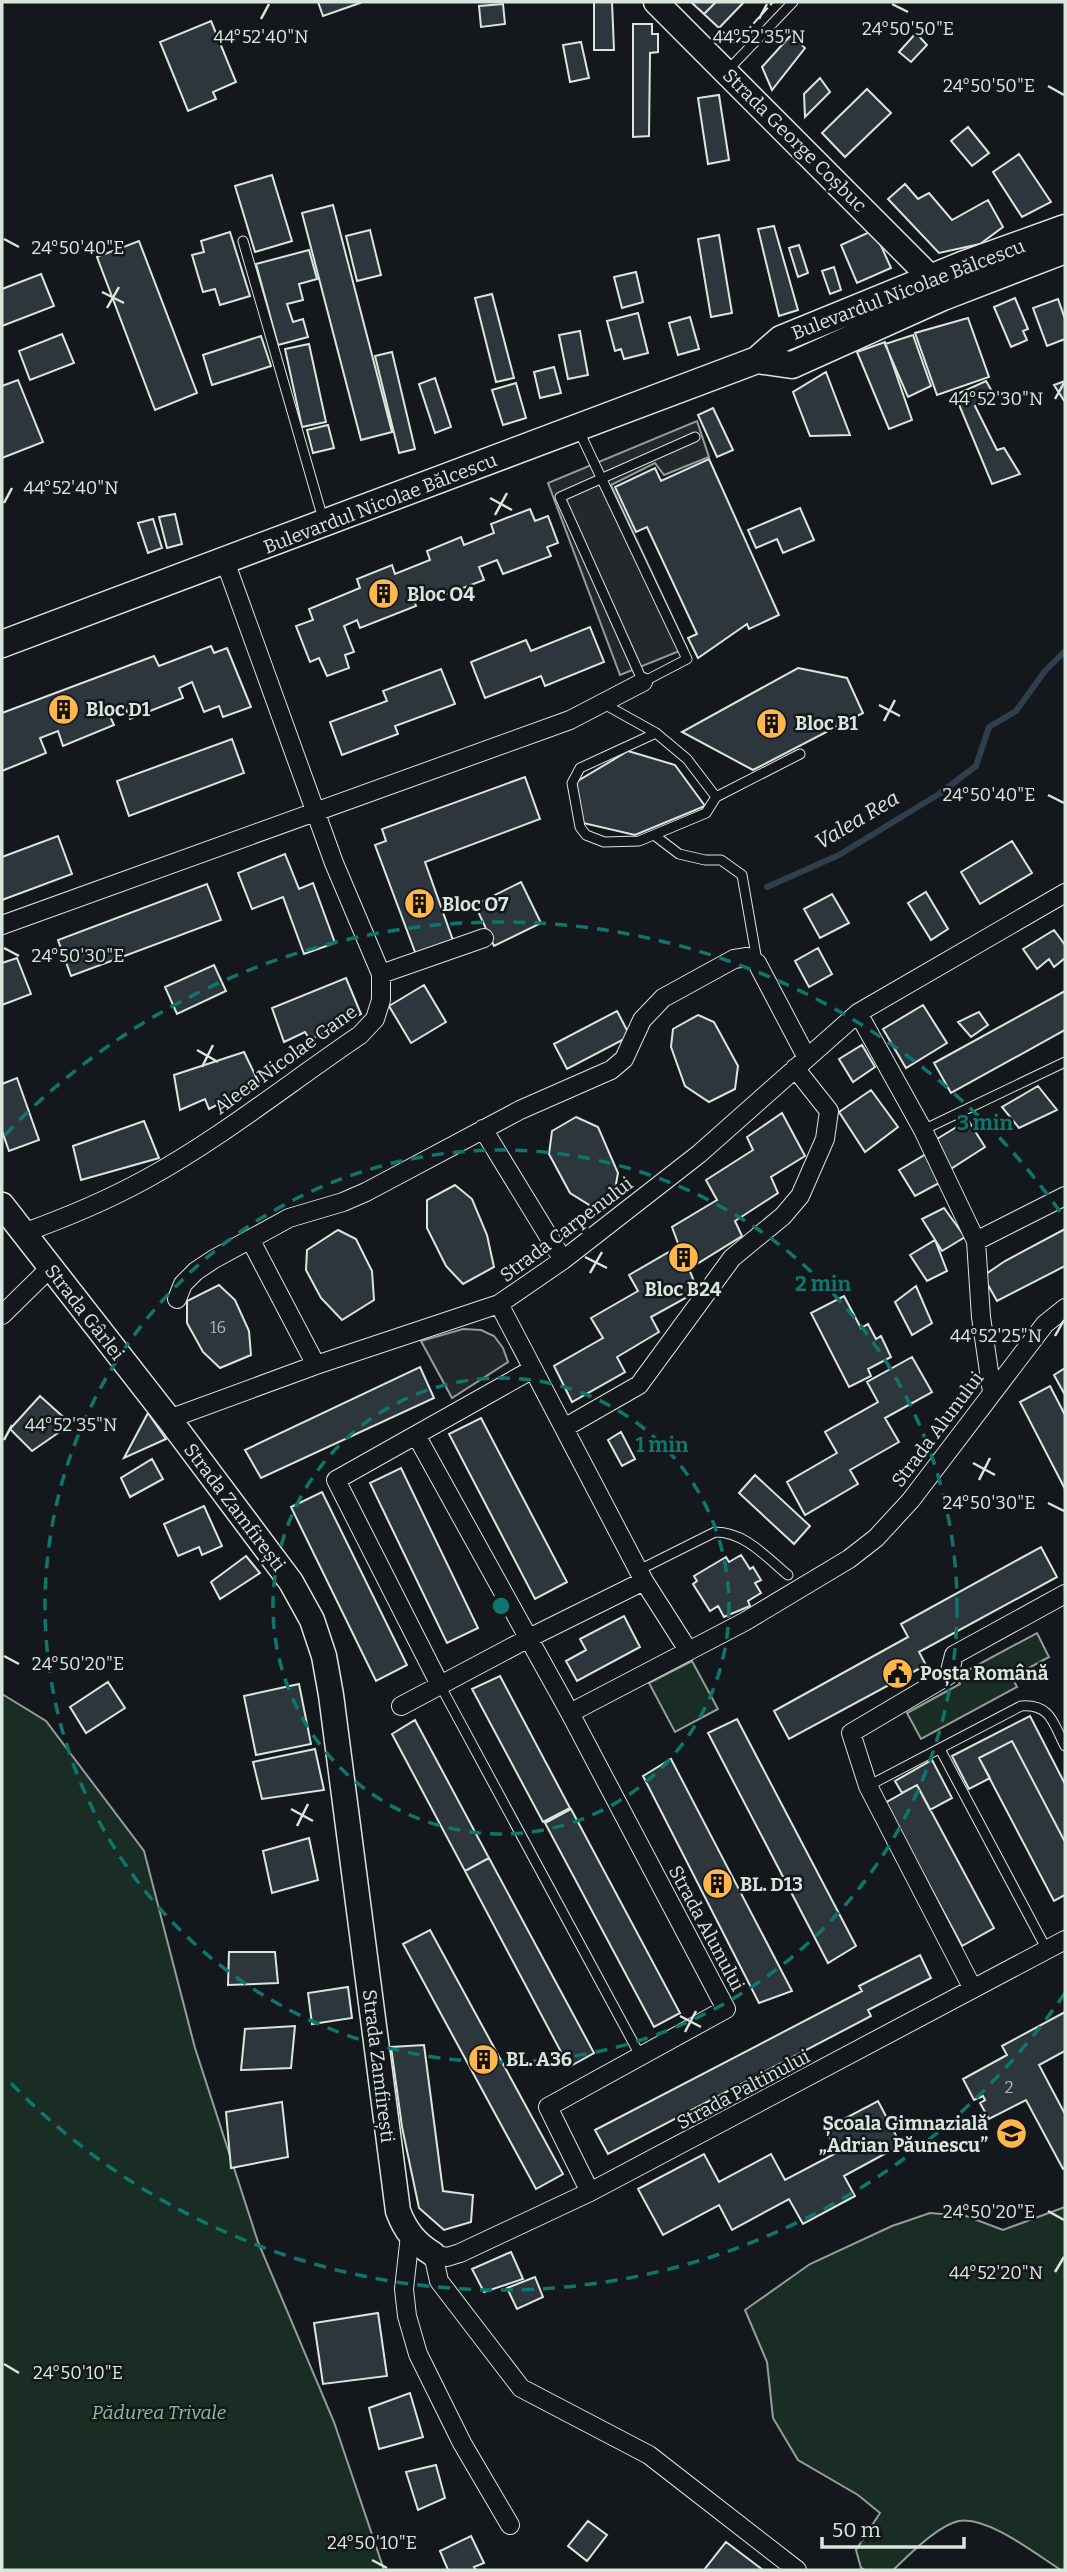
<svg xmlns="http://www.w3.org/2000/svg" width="1067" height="2572" font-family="Bitter,serif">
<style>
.green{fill:#1a2d24;stroke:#939e99;stroke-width:2}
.parking{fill:#24282b;stroke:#939e99;stroke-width:2}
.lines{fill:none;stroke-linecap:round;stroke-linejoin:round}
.stream{stroke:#2f3f4d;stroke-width:6}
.building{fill:#2c363c;stroke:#d8e6dc;stroke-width:2}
.lane-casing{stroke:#d8e6dc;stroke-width:11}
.street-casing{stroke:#d8e6dc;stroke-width:20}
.secondary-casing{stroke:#d8e6dc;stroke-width:27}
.primary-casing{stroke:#d8e6dc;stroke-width:29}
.lane{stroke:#14181c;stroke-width:9}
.street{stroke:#14181c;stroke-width:18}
.secondary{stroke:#14181c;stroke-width:24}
.primary{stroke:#14181c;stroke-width:26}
.fence{stroke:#d8e6dc;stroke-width:2;stroke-dasharray:9 3.5;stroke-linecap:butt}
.ticks{fill:none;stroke:#d8e6dc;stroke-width:2.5}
.ring{fill:none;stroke:#0f766e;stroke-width:3.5;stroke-dasharray:12 9}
.labels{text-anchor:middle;stroke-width:5;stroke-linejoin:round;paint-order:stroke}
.number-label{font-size:16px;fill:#adbab4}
.street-label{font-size:19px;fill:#d8e6dc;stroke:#14181c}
.poi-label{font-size:19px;font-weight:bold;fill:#d8e6dc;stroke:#14181c;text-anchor:start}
.park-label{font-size:19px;font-style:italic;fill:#8ac095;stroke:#14181c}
.water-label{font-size:21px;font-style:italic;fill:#d8e6dc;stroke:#14181c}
.ticks-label{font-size:18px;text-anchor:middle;fill:#d8e6dc;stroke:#14181c;stroke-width:5;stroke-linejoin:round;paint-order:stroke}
.centre{fill:#0f766e;stroke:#14181c;stroke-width:3.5}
.ring-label{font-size:21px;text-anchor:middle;font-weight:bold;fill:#0f766e;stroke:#14181c;stroke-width:5;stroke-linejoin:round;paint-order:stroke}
</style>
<rect width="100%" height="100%" fill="#14181c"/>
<path class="green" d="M1037,1633L1049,1657L1012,1677L1017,1687L921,1739L907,1713L960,1684L957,1676Z
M692,1661L718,1709L675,1732L649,1683Z
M2,1694L46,1721L144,1851L195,2048L258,2242L334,2422L384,2570H2Z
M1065,2207V2570H1061C1037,2555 988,2516 959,2521C938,2525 908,2556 893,2570H865L861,2568L856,2550L880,2513L858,2495L798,2460L773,2418L767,2362L745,2310L810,2264L892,2226L930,2213L966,2216L1003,2230Z"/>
<path class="parking" d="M697,421L709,457L664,475L655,463L611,485L687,648L620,675L548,483Z
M463,1329L481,1330L494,1336L503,1348L508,1362L452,1398L421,1341Z"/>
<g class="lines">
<path class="stream" d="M767,887L839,855L939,794L976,766L989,727L1016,711L1045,671L1065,651"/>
</g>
<path class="building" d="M318,2H359L360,3L323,16Z
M594,2H612L614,50H594Z
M691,2H716L704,14Z
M716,2H744L719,28L704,14Z
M503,4L505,24L481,27L479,6Z
M211,21L236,82L213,92L216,99L188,111L160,42Z
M633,24H652V34H658V52L650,53L649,136L633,137Z
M916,33L927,45L911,62L899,52Z
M791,35L805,48L772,90L762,67Z
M581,42L589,78L570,82L563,45Z
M820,78L830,92L805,117L804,94Z
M867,89L891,113L845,157L822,133Z
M719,95L729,160L708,164L698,98Z
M968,127L989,153L972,166L951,141Z
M1019,154L1051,202L1022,217L993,172Z
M272,175L292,241L255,252L235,186Z
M905,184L918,199L929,193L952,220L988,200L1003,227L980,244L939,253L888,199Z
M333,205L392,432L361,440L302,213Z
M774,226L798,310L779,316L758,229Z
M370,230L381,275L357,281L346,236Z
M874,230L891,268L857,283L841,245Z
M230,232L250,296L220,305L215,289L203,292L192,255L204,252L201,241Z
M719,235L732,313L711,317L698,239Z
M139,241L197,393L155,410L97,257Z
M799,245L808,273L798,277L789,248Z
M309,250L317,279L299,284L303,300L287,304L293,322L303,319L308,337L278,345L256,264Z
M834,267L841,290L830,294L822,271Z
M636,272L643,302L622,308L614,277Z
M41,274L54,306L2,326V289Z
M492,294L514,378L496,382L475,298Z
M1015,298L1028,329L1023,331L1027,340L1011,347L994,307Z
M1058,299L1065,319V339L1047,346L1033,308Z
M638,313L648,353L624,359L621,349L615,351L607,321Z
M690,317L699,349L678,355L669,323Z
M968,318L989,377L937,395L915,333Z
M580,331L588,375L568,379L559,335Z
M62,334L74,363L30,380L19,351Z
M913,335L931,386L908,397L885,344Z
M261,336L271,366L212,385L203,355Z
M885,342L912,420L889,429L857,352Z
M309,344L326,422L302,427L285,349Z
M392,352L415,449L399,453L375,356Z
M554,367L561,393L540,398L534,372Z
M826,372L850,435L810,436L793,392Z
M435,378L451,427L435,433L419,384Z
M18,380L43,442L2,458V386Z
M986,381L993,393L975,406L997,450L1004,448L1020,474L992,484L955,395Z
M1065,381V402L1054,385Z
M516,383L526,418L503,425L492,390Z
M713,408L733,450L717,457L698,415Z
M328,425L334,448L313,453L307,430Z
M709,459L779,615L749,629L747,624L698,658L688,638L697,634L647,527L636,532L615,487L655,468L661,481Z
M800,508L814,540L783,553L777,539L756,548L748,530Z
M530,509L535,521L548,516L558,543L547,547L551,556L503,574L497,560L479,567L484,580L432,600L429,591L413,597L416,606L360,628L357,620L344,626L354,652L345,655L349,668L327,676L319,658L310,662L296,626L313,620L309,609L360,588L357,579L392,565L395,574L430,560L427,551L461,537L464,545L494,533L491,524Z
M175,514L182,544L167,548L159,517Z
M153,519L162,548L148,553L138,523Z
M590,627L604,662L545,686L541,676L485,698L471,662L526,640L531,651Z
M211,646L214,653L227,648L251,707L223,717L219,706L204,712L192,682L179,688L183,698L130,719L124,705L108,712L114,725L63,746L58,731L40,738L46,753L2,771V713L154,656L159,666Z
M798,668L847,678L863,713L753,770L682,732Z
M441,669L455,704L395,726L398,734L342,755L330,722L387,701L383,691Z
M232,739L244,773L129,816L117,781Z
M628,751L675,765L705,806L635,835L583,823L576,782Z
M525,777L540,819L425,862L455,946L418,960L375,845L386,841L382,829Z
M58,836L72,874L2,900V857Z
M1012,841L1032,873L980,904L961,872Z
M285,854L299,889L313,883L335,943L304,954L283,897L252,909L238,873Z
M521,882L541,923L494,946L475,905Z
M207,884L221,920L71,976L58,940Z
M926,892L948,929L931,940L908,903Z
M832,894L849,923L820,938L804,909Z
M1054,930L1065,945V958L1054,967L1049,959L1037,969L1023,949Z
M818,948L832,974L809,987L795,961Z
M17,958L31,994L2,1005V963Z
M214,965L226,991L177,1014L165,987Z
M346,978L361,1014L310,1040L305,1032L284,1042L272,1008Z
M424,985L446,1022L411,1043L389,1006Z
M1065,991V1030L951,1093L934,1063Z
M923,1005L947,1043L906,1068L883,1029Z
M617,1011L630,1036L567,1069L554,1044Z
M979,1012L988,1025L971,1037L958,1022Z
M698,1015L714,1022L738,1066L735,1089L709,1102L685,1086L671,1047L673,1029Z
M862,1045L875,1067L853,1082L839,1059Z
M244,1052L259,1083L209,1109L205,1099L180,1110L174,1075Z
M17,1078L39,1140L9,1151L2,1131V1084Z
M1038,1086L1057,1110L1019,1128L1002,1107Z
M871,1090L898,1127L865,1152L839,1112Z
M782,1113L805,1156L771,1177L778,1193L735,1221L742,1236L689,1269L698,1291L651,1317L659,1332L617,1357L625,1372L572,1402L554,1366L603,1338L591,1318L638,1291L629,1275L679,1246L672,1227L717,1200L706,1180L753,1150L747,1137Z
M576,1117L598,1127L618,1173L614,1195L591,1206L570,1193L549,1154L552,1131Z
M968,1120L985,1147L949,1170L932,1142Z
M144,1121L159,1158L81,1180L73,1146Z
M928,1153L943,1181L915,1196L899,1170Z
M455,1185L472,1199L487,1235L494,1267L463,1284L446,1266L427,1228V1200Z
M944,1208L965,1237L942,1251L922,1219Z
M1065,1229V1266L997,1301L983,1276L1005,1261Z
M338,1230L356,1239L372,1271L374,1300L342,1320L321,1298L306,1270L307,1250Z
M935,1240L947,1271L927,1281L910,1255Z
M219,1285L235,1300L249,1331L251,1355L220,1368L203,1352L187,1323V1301Z
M916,1286L932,1323L912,1335L895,1302Z
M844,1296L861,1328L868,1324L876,1339L881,1336L891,1357L868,1369L871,1376L849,1387L811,1313Z
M912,1357L932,1392L885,1418L899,1442L850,1470L858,1484L805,1515L787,1482L837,1453L825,1432L878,1402L867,1382Z
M420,1367L434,1398L261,1478L245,1450Z
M1065,1368V1395L1054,1375Z
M1050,1386L1065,1415V1489L1020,1402Z
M40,1396L71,1424L32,1451L10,1429Z
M148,1413L166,1439L124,1458Z
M481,1418L567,1582L535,1599L449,1434Z
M621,1432L635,1459L622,1466L608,1440Z
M152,1459L163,1479L130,1497L121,1478Z
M401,1468L478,1628L447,1643L370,1483Z
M755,1475L810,1526L794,1544L739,1493Z
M322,1492L407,1665L376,1681L291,1507Z
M204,1506L222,1546L202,1555L199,1547L178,1556L164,1524Z
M1041,1547L1057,1577L919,1652L926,1665L789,1739L774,1711L908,1637L901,1624Z
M741,1555L750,1569L753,1567L761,1580L755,1583L761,1593L748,1601L750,1606L724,1617L718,1606L710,1611L693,1584L697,1581L694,1576L726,1557L729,1562Z
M246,1556L260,1573L220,1599L211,1582Z
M624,1616L640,1647L577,1681L566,1661L586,1650L580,1639Z
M500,1676L570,1808L543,1822L472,1689Z
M108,1682L125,1708L86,1733L70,1707Z
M299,1684L311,1744L256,1755L244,1696Z
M1030,1716L1065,1784V1842L1012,1741L979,1758L990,1778L969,1789L952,1756Z
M737,1719L856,1946L828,1963L708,1733Z
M415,1720L489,1858L465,1871L392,1734Z
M1012,1741L1065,1842V1895L1054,1901L979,1758Z
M315,1749L324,1790L262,1799L253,1762Z
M671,1759L792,1991L759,2003L643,1776Z
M932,1760L952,1798L930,1810L917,1785L902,1793L895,1781Z
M917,1785L994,1928L962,1946L885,1803Z
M571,1809L680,2013L654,2027L545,1823Z
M309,1838L318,1880L272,1893L263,1851Z
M489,1858L594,2053L569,2067L465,1871Z
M430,1930L563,2174L536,2189L403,1944Z
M229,1952H275L278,1983L228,1985Z
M920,1955L931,1978L868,2010L871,2016L608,2154L595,2130L862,1991L859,1986Z
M348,1987L352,2018L312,2024L308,1993Z
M1065,2012V2051L1039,2065L1065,2114V2168L1063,2169L1026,2100L989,2119L980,2103L985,2100L983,2096L974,2100L963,2079L1007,2055L1002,2046Z
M295,2026L291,2068L241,2070L245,2029Z
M424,2045L443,2191L473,2195L471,2222L444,2230L419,2208L402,2127L391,2047Z
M878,2101L901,2145L844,2176L855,2196L803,2224L789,2199L732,2230L719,2205L663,2235L638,2189L704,2154L719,2182L771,2154L785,2180L838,2152L825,2129Z
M282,2102L288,2157L231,2168L226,2112Z
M511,2252L523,2279L484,2292L472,2269Z
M535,2277L543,2297L517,2309L507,2288Z
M378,2313L387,2376L323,2384L314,2323Z
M410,2393L423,2437L379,2449L369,2408Z
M436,2465L445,2498L418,2510L406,2472Z
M588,2521L607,2535L587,2561L568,2546Z
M471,2536L484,2563L474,2567L476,2570H448L440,2551Z
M726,2542L763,2570H704Z"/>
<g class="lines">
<defs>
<path id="lane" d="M728,70L793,2
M243,241L323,519
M579,431L687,659L643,682L560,497L695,437
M604,704L656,733L687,759L716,797
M656,733L580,768L572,783L580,827L586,835L604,842L639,841L706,813L716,797L800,754
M654,835L679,854L705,860H721L742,875L757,961
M923,1130L1065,1062
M639,1570L715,1532C745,1532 766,1557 788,1575
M440,1685L641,2057
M940,1749L1047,1950
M868,1786L1021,1706C1051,1704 1053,1723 1065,1746"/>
<path id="street" d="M2,925L570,720L643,682
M381,974L484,938
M858,1013L923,1130L976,1241L981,1317L992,1392
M483,1129L563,1260
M23,1233C65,1218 106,1201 146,1179C221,1138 289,1083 360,1035L375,1019L381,1000V974L334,863L225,561
M250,1239L316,1365
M976,1241L1065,1196
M177,1299L183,1284L196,1271L214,1259L289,1218L343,1202L366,1192L520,1110L611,1070L624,1059L642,1020L663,998L734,959L747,957L757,963L807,1058
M499,1304L644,1581L688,1650
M2,1315L50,1268
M169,1419L316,1365L499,1304L563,1260L699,1154L858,1013L1065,893
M564,1428L639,1385L732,1258L783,1216L800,1196L825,1139L829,1111L795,1068
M416,1435L570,1713L726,2009L548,2107L590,2192
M440,1685L336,1480L533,1369
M401,1706L527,1639L644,1581
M570,1713L744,1622L849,1559L876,1538L911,1500L1045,1324L1065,1308
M973,1989L868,1786L851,1733L949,1675L954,1655L1065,1594
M410,2235L404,2289L407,2316L418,2354L462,2443L510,2525
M797,2570L649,2455L521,2388L439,2281L433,2254L447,2257L460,2253L590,2192L1065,1940"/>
<path id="secondary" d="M656,2L932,279
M2,1205L169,1419L291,1582L312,1620L324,1656L331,1695L398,2211C405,2230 415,2243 433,2254"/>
<path id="primary" d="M757,360L792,365L943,297L1065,250
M2,644L757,360L781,339L962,265L1065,228"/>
</defs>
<use href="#lane" class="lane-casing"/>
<use href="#street" class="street-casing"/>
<use href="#secondary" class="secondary-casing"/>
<use href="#primary" class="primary-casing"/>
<use href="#lane" class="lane"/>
<use href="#street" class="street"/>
<use href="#secondary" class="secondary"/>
<use href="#primary" class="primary"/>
<path class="fence" d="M719,28L735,44L773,2"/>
</g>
<path class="ticks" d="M892,4L908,12M261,19L269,4M759,19L767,4M1048,86L1064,95M4,239L19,247M102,292L124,303M107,308L119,287M1055,399L1064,383M490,498L512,510M4,503L12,488M495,515L507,493M879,705L900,716M884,721L895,700M1048,795L1064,803M4,948L19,956M197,1050L218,1062M202,1067L213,1045M585,1257L607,1268M590,1273L602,1252M1055,1336L1064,1320M4,1440L12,1425M973,1463L995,1475M979,1480L990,1458M1048,1503L1064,1511M4,1656L19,1664M291,1809L313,1821M297,1826L308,1804M680,2016L701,2027M685,2032L696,2011M1048,2211L1064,2220M1055,2272L1064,2257M4,2364L19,2373M372,2560L387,2568"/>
<g class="ring">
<circle cx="501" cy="1606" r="228"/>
<circle cx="501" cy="1606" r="456"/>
<path d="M1065 1993A684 684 0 0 1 5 2077M5 1135A684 684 0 0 1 1065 1219"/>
</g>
<defs>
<symbol id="building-disc" viewBox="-11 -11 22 22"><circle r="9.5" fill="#ffb74d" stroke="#14181c"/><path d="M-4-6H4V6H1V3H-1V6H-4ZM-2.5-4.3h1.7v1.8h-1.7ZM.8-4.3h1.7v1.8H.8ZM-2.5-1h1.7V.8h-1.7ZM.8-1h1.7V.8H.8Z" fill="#111"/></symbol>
<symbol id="civic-disc" viewBox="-11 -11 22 22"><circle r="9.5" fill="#ffb74d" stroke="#14181c"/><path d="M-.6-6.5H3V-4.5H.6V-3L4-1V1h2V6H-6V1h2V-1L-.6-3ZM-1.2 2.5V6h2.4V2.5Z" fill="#111"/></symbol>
<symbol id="school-disc" viewBox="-11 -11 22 22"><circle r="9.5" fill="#ffb74d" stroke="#14181c"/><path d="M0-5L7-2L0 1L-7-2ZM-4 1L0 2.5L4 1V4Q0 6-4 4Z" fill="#111"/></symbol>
</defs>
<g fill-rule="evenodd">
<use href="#building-disc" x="366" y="576" width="35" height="35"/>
<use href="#building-disc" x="46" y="692" width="35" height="35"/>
<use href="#building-disc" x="754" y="706" width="35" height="35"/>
<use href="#building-disc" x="402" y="886" width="35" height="35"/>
<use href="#building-disc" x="666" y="1240" width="35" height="35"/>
<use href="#civic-disc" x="880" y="1656" width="35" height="35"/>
<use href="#building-disc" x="700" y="1866" width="35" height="35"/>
<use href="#building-disc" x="466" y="2042" width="35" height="35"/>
<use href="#school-disc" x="994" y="2116" width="35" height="35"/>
</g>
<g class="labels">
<g class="number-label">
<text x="218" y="1333">16</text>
<text x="1009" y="2093">2</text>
</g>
<g class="street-label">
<text transform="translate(795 140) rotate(45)" y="7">Strada George Coșbuc</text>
<text transform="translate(908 289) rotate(-21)" y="7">Bulevardul Nicolae Bălcescu</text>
<text transform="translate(380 503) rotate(-21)" y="7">Bulevardul Nicolae Bălcescu</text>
<text transform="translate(285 1059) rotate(-36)" y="7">Aleea Nicolae Gane</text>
<text transform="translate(566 1229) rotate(-37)" y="7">Strada Carpenului</text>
<text transform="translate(85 1312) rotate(52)" y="7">Strada Gârlei</text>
<text transform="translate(937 1429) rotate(-53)" y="7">Strada Alunului</text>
<text transform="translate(235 1507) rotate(53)" y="7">Strada Zamfirești</text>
<text transform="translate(707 1928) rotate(62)" y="7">Strada Alunului</text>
<text transform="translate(379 2066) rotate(83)" y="7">Strada Zamfirești</text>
<text transform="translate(743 2089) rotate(-28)" y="7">Strada Paltinului</text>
</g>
<g class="poi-label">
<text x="407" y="601">Bloc O4</text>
<text x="86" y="716">Bloc D1</text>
<text x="795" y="730">Bloc B1</text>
<text x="442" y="911">Bloc O7</text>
<text x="683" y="1296" text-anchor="middle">Bloc B24</text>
<text x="920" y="1680">Poșta Română</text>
<text x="740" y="1891">BL. D13</text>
<text x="506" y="2066">BL. A36</text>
<text x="988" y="2130" text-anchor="end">Școala Gimnazială<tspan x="988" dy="22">„Adrian Păunescu”</tspan></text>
</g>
<g class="park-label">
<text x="159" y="2419">Pădurea Trivale</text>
</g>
<g class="water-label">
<text transform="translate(857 820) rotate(-31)" y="7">Valea Rea</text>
</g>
</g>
<g class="ticks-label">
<text x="908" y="35">24°50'50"E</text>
<text x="261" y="43">44°52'40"N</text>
<text x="759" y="43">44°52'35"N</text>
<text x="989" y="92">24°50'50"E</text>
<text x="78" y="254">24°50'40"E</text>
<text x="996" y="405">44°52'30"N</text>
<text x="71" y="494">44°52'40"N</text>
<text x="989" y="801">24°50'40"E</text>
<text x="78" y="962">24°50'30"E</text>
<text x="996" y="1342">44°52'25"N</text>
<text x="71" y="1431">44°52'35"N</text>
<text x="989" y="1509">24°50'30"E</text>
<text x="78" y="1670">24°50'20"E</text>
<text x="989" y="2218">24°50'20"E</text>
<text x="996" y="2279">44°52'20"N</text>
<text x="78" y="2379">24°50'10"E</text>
<text x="372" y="2549">24°50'10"E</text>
</g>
<circle cx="501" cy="1606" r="10" class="centre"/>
<g class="ring-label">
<text x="985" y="1130">3 min</text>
<text x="823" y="1291">2 min</text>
<text x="662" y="1452">1 min</text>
</g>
<rect width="1067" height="2572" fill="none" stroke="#d8e6dc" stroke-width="7"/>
<path d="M822 2537v10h142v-10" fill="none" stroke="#d8e6dc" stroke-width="3.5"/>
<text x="832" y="2537" font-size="21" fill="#d8e6dc" stroke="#14181c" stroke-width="5" paint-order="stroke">50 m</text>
</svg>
